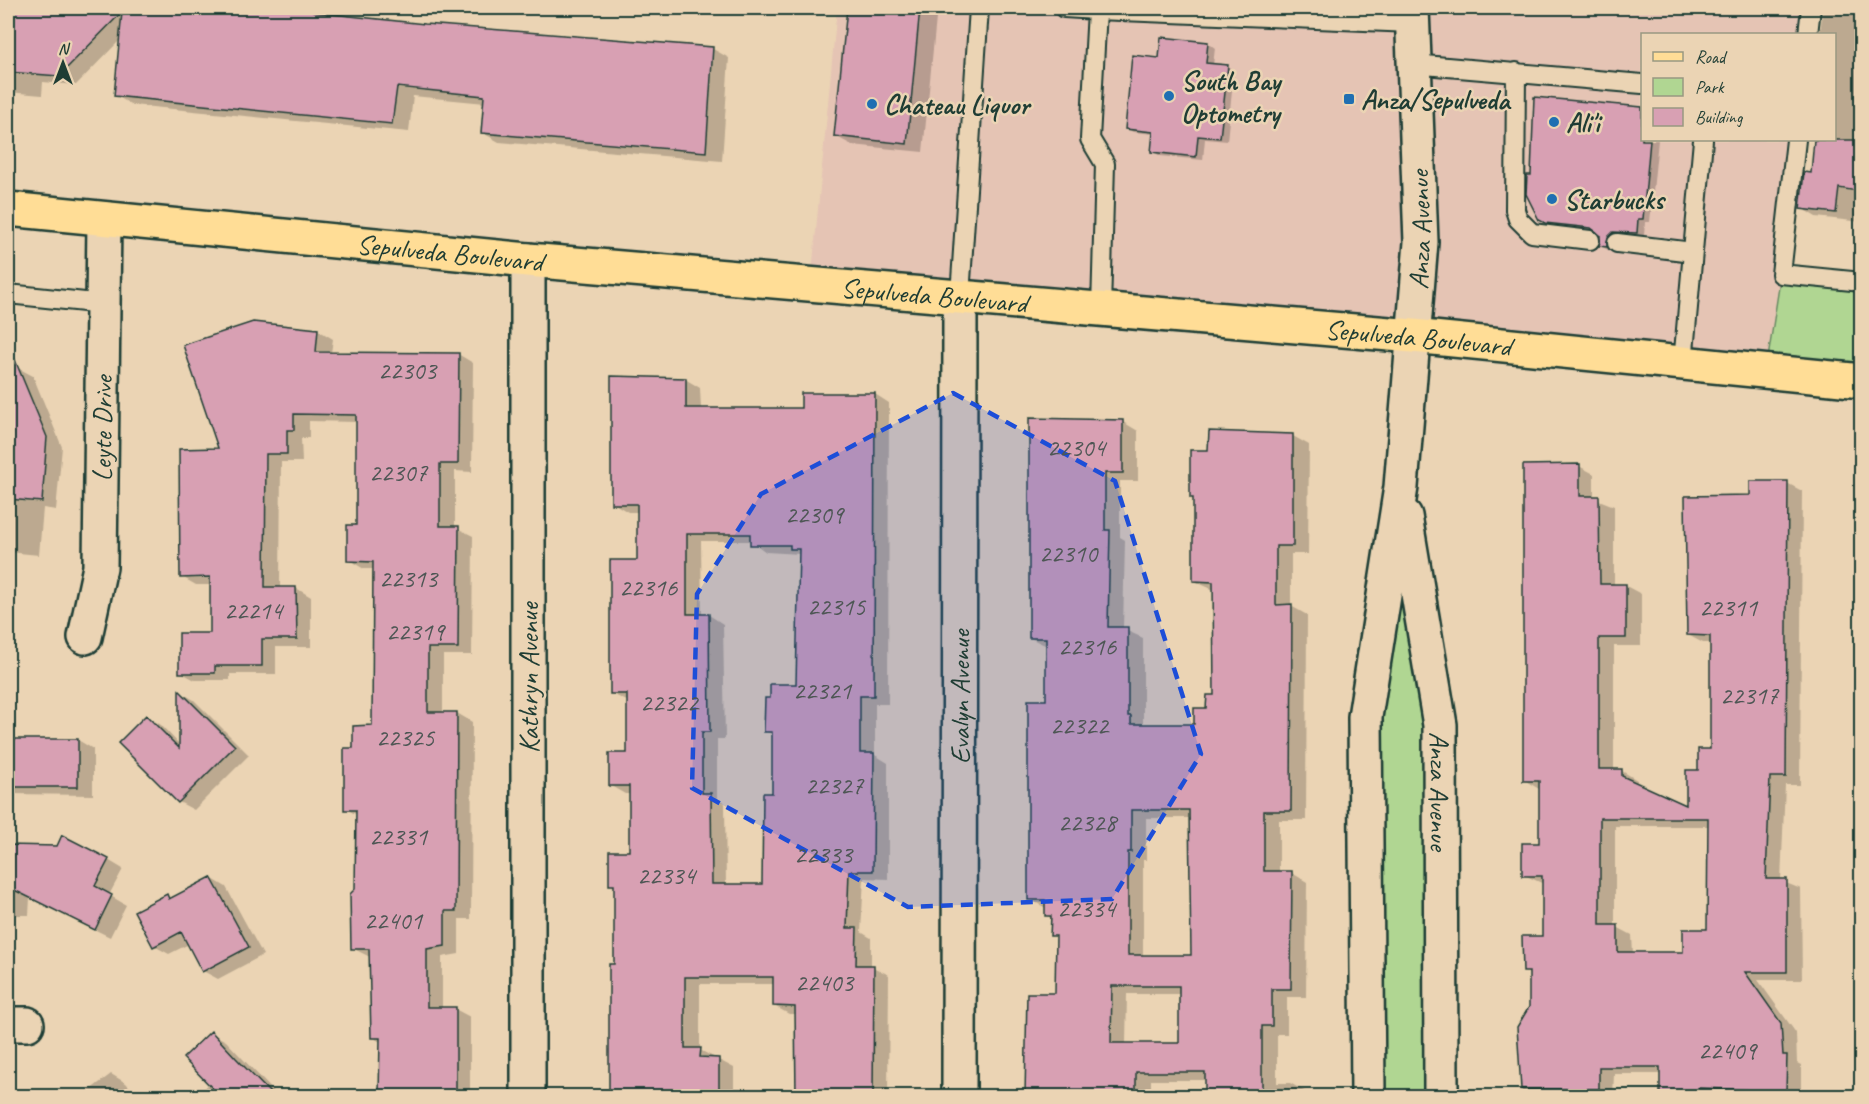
<svg xmlns="http://www.w3.org/2000/svg" width="1869" height="1104" font-family="Caveat,sans-serif">
<style>
.built{fill:#e5c4b4}
.green{fill:#b0d692;stroke:#688a63;stroke-width:1.5}
.shadow{fill:#0003;fill-rule:evenodd}
.building{fill:#d8a0b3;stroke:#1f3d34;stroke-width:1.5;fill-rule:evenodd}
.lines{fill:none;stroke-linecap:round;stroke-linejoin:round}
.service-casing{stroke:#1f3d34;stroke-width:22}
.minor-casing{stroke:#1f3d34;stroke-width:38}
.secondary-casing{stroke:#1f3d34;stroke-width:38}
.primary-casing{stroke:#1f3d34;stroke-width:38}
.service{stroke:#ebd4b4;stroke-width:18}
.minor{stroke:#ebd4b4;stroke-width:33}
.secondary{stroke:#ebd4b4;stroke-width:33}
.primary{stroke:#ffdd96;stroke-width:33}
.marked{fill:#1d4ed8;fill-opacity:0.2;stroke:#1d4ed8;stroke-width:4.5;stroke-dasharray:12 8;stroke-linejoin:round}
.poi-dot{fill:#1f6fb2;stroke:#ebd4b4;stroke-width:2}
.labels{text-anchor:middle;stroke-width:5;stroke-linejoin:round;paint-order:stroke}
.number-label{font-size:26px;fill:#4d5654}
.poi-label{font-size:28px;font-weight:bold;fill:#1f3d34;stroke:#ebd4b4;text-anchor:start}
.street-label{font-size:28px;fill:#1f3d34;stroke:#ebd4b4}
</style>
<rect width="100%" height="100%" fill="#ebd4b4"/>
<filter id="ink" filterUnits="userSpaceOnUse"><feTurbulence type="fractalNoise" baseFrequency=".0167" numOctaves="2"/><feDisplacementMap in="SourceGraphic" scale="12" xChannelSelector="R" yChannelSelector="G"/><feConvolveMatrix kernelMatrix="1 2 1 2 8 2 1 2 1" color-interpolation-filters="sRGB"/></filter>
<g filter="url(#ink)">
<path class="built" d="M837,8H1811L1808,34H1642V140H1796L1781,274L1766,371L811,283Z"/>
<path class="green" d="M1781,274L1861,282V381L1766,371Z
M1401,487L1440,725L1441,1096H1367L1365,717Z"/>
<path class="shadow" d="M8,8H321L320,12L324,15L425,26L713,49L729,58L722,161L499,142L483,133L485,103L413,96L409,132L132,105L115,95L121,39L76,85L43,82L42,95L8,92Z
M848,8H937L923,152L852,145L835,136Z
M1823,8H1862V222L1816,217L1801,208L1812,175L1816,140H1834V34H1820Z
M1208,43L1215,48L1213,65L1227,66L1234,70L1227,141L1205,139L1203,160L1160,156L1153,151L1154,134L1133,132L1126,128L1160,60Z
M1535,99L1642,109V140H1658L1650,222H1645L1644,236H1621L1613,250H1608L1601,246L1602,234L1598,231L1554,227L1546,222L1533,177Z
M318,330L333,339L331,353L458,354L473,363L472,472L455,471V527L473,536L472,655H443V713H457L472,722L471,919H459V954L442,957V1008L455,1009L470,1017V1096H356H381L382,1043L372,1037L370,957L352,948L357,890V815L346,809L355,750L373,727L374,569H364L349,560L358,527L357,422L309,421V438H301L302,462H281L280,588H296L311,597V647H276V674H230V680H195L180,672L211,634V585H196L182,577L220,450Z
M18,368L33,376L62,447L56,510L43,508L39,555L8,552V372Z
M685,379L700,388L701,409L802,410L875,394L889,403L888,704H875V755L888,763V879L864,878L861,932L871,938V966L889,975L888,1096H798L797,1014H789L774,1006L775,984H700V1050L734,1068V1096H609L611,965H615V887L610,884L631,852V794H625L611,786L629,754V702L612,694L638,561V512H628L613,503ZM701,541H751L766,552L800,554L798,686L772,700L766,731L774,736L773,795L763,885H726L725,803L717,798V739H725L723,624L709,615H702Z
M1123,422L1138,431V481H1120V537L1125,540L1123,629L1143,638V724L1195,725L1215,697L1214,590L1194,581L1195,500L1191,497L1209,452L1210,432L1293,436L1309,445L1308,554H1291V606L1307,615L1306,820H1279V873H1292L1307,882L1306,997H1287V1034H1277V1083H1290L1306,1092V1096H1206V1080H1151V1096H1027L1028,995H1057L1058,938L1052,935V919L1046,915V908L1029,899L1047,702V646L1030,638ZM1146,818H1190L1192,956H1143V860H1146ZM1127,994H1181V1044H1126Z
M1579,466L1594,474V498L1614,506V586H1626L1641,594V646H1614V771H1622L1637,780V784L1688,808L1699,772L1712,751V643H1703L1688,635L1752,496L1787,483L1802,491L1800,785H1785L1781,881L1801,889L1802,980H1758L1796,1033L1797,1063L1801,1065V1096H1662V1074H1614L1613,1096H1522V1053L1530,1007V974L1524,971L1544,938V884L1524,875L1541,844L1539,789L1524,780ZM1615,826H1709V931L1685,954H1633L1632,935L1615,926Z
M180,692L194,700L249,755L194,810L179,802L120,743L146,716L161,725L180,745Z
M8,733L15,740H78L93,749V795L8,794Z
M8,846L58,847L108,860L123,869L109,895L126,905L110,937L30,898L29,915H8Z
M211,878L226,887L263,955L218,979L203,971L189,944L169,954L154,946L167,896L172,899Z
M211,1033L226,1041L278,1096H196L210,1083Z
M111,1074L126,1083L137,1096H82Z"/>
<path class="building" d="M8,8H314L313,12L425,24L713,47L706,152L481,133L484,96L397,87L392,124L114,96L122,12L59,76L8,72Z
M847,8H920L907,144L834,136Z
M1161,37L1208,42L1206,63L1228,65L1220,138L1198,136L1196,157L1151,152L1153,132L1125,129L1132,55L1159,58Z
M1534,97L1642,107V140H1650L1643,219H1638L1637,233L1613,232L1608,237L1607,247L1599,246L1600,235L1591,228L1545,223L1539,220L1526,194L1527,175H1531Z
M1814,140H1862V182H1858L1857,191L1839,188L1836,213L1800,209L1804,172L1811,173Z
M253,322L318,329L316,352L459,353L458,464H440V526H459L458,648H428V712H457L456,911H445V946L427,949V1007H456V1096H379L380,1038H371L369,949H351L350,894L355,889L356,810H344V748H353V726L372,725L373,562L347,561V525H356V415L294,414V430H287V454H266L265,587H296L297,639H262V666H215V673H179V633H210V577L180,578L179,449L218,448L183,345Z
M8,343L47,437L42,502L8,499Z
M611,376L686,378V408H801V393H875L874,696H860V753H874L873,871H849L847,928H857L856,965H874L873,1096H796L795,1007L773,1006V977H685V1048H701L700,1057L719,1058V1096H609V964H614V885H609V851H629V786H609V753H627V694H610V560H637V504H611ZM687,534H750V545H790V549H799L796,684H770V698H765L764,732H772V793H763L762,884H712L711,793H702V732H710L709,614H687Z
M1029,418L1123,420V473H1105V530H1110L1108,627H1128V716H1131V724H1194V708H1206L1207,695H1214L1213,582L1193,581V498H1190V450H1208L1209,431L1293,434V546H1276V605L1292,604L1291,811H1264V871H1292L1291,989H1272V1026H1262V1096H1205V1072H1136V1096H1025L1027,993H1055L1056,936H1050L1051,916H1045V900H1028V700H1046V638H1029ZM1131,810H1189L1191,955H1128V852H1131ZM1112,986H1179V1043H1111Z
M1580,464V496H1599L1600,584H1626V638H1599V769H1622V776L1686,805V770H1698V749H1710V636L1687,635L1685,496L1750,495V481H1788L1786,777H1770L1766,879H1787V972H1745L1781,1023L1783,1055H1787L1786,1091L1698,1088V1096H1660V1067H1599V1089H1521L1517,1027L1529,1007V972H1523L1522,936H1542V876H1522V843H1539V781H1523V465ZM1600,818H1708L1707,929H1683V952H1618V925H1600Z
M179,690L235,746L178,803L118,743L146,715L179,748Z
M8,739H78V787H8Z
M62,835L109,859L95,886L112,895L95,930L8,887V845L57,846Z
M211,877L249,947L202,972L181,932L153,947L134,911L167,894L169,899Z
M211,1031L236,1058L273,1096H220L183,1058Z"/>
<g class="lines">
<defs>
<path id="service" d="M1064,8L1097,10
M1808,34L1811,8
M1413,64L1642,84
M1516,72L1515,210L1518,219L1532,233L1590,240
M1796,140L1781,274L1862,282
M1617,243L1693,252
M8,294L104,304
M960,296L979,8
M1101,309L1105,164L1090,139L1097,10L1412,23
M1683,363L1703,140"/>
<g id="minor">
<path d="M528,260V1096"/>
<path id="s1" d="M85,637L100,567L104,219"/>
<path d="M8,1024H27"/>
<path id="s2" d="M959,1096L960,296"/>
</g>
<g id="secondary">
<path id="s3" d="M1405,516L1440,725L1441,1096"/>
<path id="s4" d="M1368,1096L1365,717L1401,487L1421,242L1412,8"/>
</g>
<g id="primary">
<path id="s5" d="M8,209L528,260L1413,336L1862,381"/>
</g>
</defs>
<use href="#service" class="service-casing"/>
<use href="#minor" class="minor-casing"/>
<use href="#secondary" class="secondary-casing"/>
<use href="#primary" class="primary-casing"/>
<use href="#service" class="service"/>
<use href="#minor" class="minor"/>
<use href="#secondary" class="secondary"/>
<use href="#primary" class="primary"/>
</g>
</g>
<path class="marked" d="M953,393L1115,481L1201,754L1112,899L908,907L692,788L697,594L761,494Z"/>
<g class="poi-dot">
<circle cx="1169" cy="96" r="6"/>
<rect x="1343" y="93" width="12" height="12" rx="3"/>
<circle cx="872" cy="104" r="6"/>
<circle cx="1554" cy="122" r="6"/>
<circle cx="1552" cy="199" r="6"/>
</g>
<g class="labels">
<g class="number-label">
<text x="407" y="379">22303</text>
<text x="1076" y="456">22304</text>
<text x="398" y="481">22307</text>
<text x="814" y="523">22309</text>
<text x="1068" y="562">22310</text>
<text x="408" y="587">22313</text>
<text x="648" y="596">22316</text>
<text x="836" y="615">22315</text>
<text x="1728" y="616">22311</text>
<text x="253" y="619">22214</text>
<text x="415" y="640">22319</text>
<text x="1087" y="655">22316</text>
<text x="822" y="699">22321</text>
<text x="1749" y="704">22317</text>
<text x="669" y="711">22322</text>
<text x="1079" y="734">22322</text>
<text x="405" y="746">22325</text>
<text x="834" y="794">22327</text>
<text x="1087" y="831">22328</text>
<text x="398" y="845">22331</text>
<text x="823" y="863">22333</text>
<text x="666" y="884">22334</text>
<text x="1086" y="917">22334</text>
<text x="393" y="929">22401</text>
<text x="824" y="991">22403</text>
<text x="1727" y="1059">22409</text>
</g>
<g class="poi-label">
<text x="1181" y="90">South Bay<tspan x="1181" dy="32">Optometry</tspan></text>
<text x="1361" y="109">Anza/Sepulveda</text>
<text x="884" y="114">Chateau Liquor</text>
<text x="1566" y="132">Ali'i</text>
<text x="1564" y="209">Starbucks</text>
</g>
<g class="street-label">
<text dy="10" stroke="none"><textPath href="#s4" startOffset="870">Anza Avenue</textPath></text>
<text dy="10" stroke="none"><textPath href="#s5" startOffset="444">Sepulveda Boulevard</textPath></text>
<text dy="10" stroke="none"><textPath href="#s5" startOffset="930">Sepulveda Boulevard</textPath></text>
<text dy="10" stroke="none"><textPath href="#s5" startOffset="1416">Sepulveda Boulevard</textPath></text>
<text dy="10" stroke="none"><textPath href="#s1" startOffset="210">Leyte Drive</textPath></text>
<text transform="translate(528 678) rotate(-90)" y="10">Kathryn Avenue</text>
<text dy="10" stroke="none"><textPath href="#s2" startOffset="399">Evalyn Avenue</textPath></text>
<text dy="10" stroke="none"><textPath href="#s3" startOffset="278">Anza Avenue</textPath></text>
</g>
</g>
<rect width="1869" height="1104" fill="none" stroke="#ebd4b4" stroke-width="30"/>
<rect x="15" y="15" width="1839" height="1074" fill="none" stroke="#1f3d34" stroke-width="2" filter="url(#ink)"/>
<rect x="1641" y="33" width="195" height="108" fill="#ebd4b4" stroke="#999881" stroke-width="1.5"/>
<rect x="1653" y="52" width="30" height="9" fill="#ffdd96" stroke="#999881" stroke-width="1.5"/>
<text x="1695" y="63" font-size="18" fill="#1f3d34">Road</text>
<rect x="1653" y="78" width="30" height="18" fill="#b0d692" stroke="#999881" stroke-width="1.5"/>
<text x="1695" y="93" font-size="18" fill="#1f3d34">Park</text>
<rect x="1653" y="108" width="30" height="18" fill="#d8a0b3" stroke="#999881" stroke-width="1.5"/>
<text x="1695" y="123" font-size="18" fill="#1f3d34">Building</text>
<g transform="translate(63 63)" stroke="#ebd4b4" stroke-width="4.5" paint-order="stroke">
<path d="M0-4.5L10 22L0 15L-10 22Z" fill="#1f3d34"/>
<text y="-9" font-size="16" font-weight="bold" text-anchor="middle" fill="#1f3d34">N</text>
</g>
</svg>
